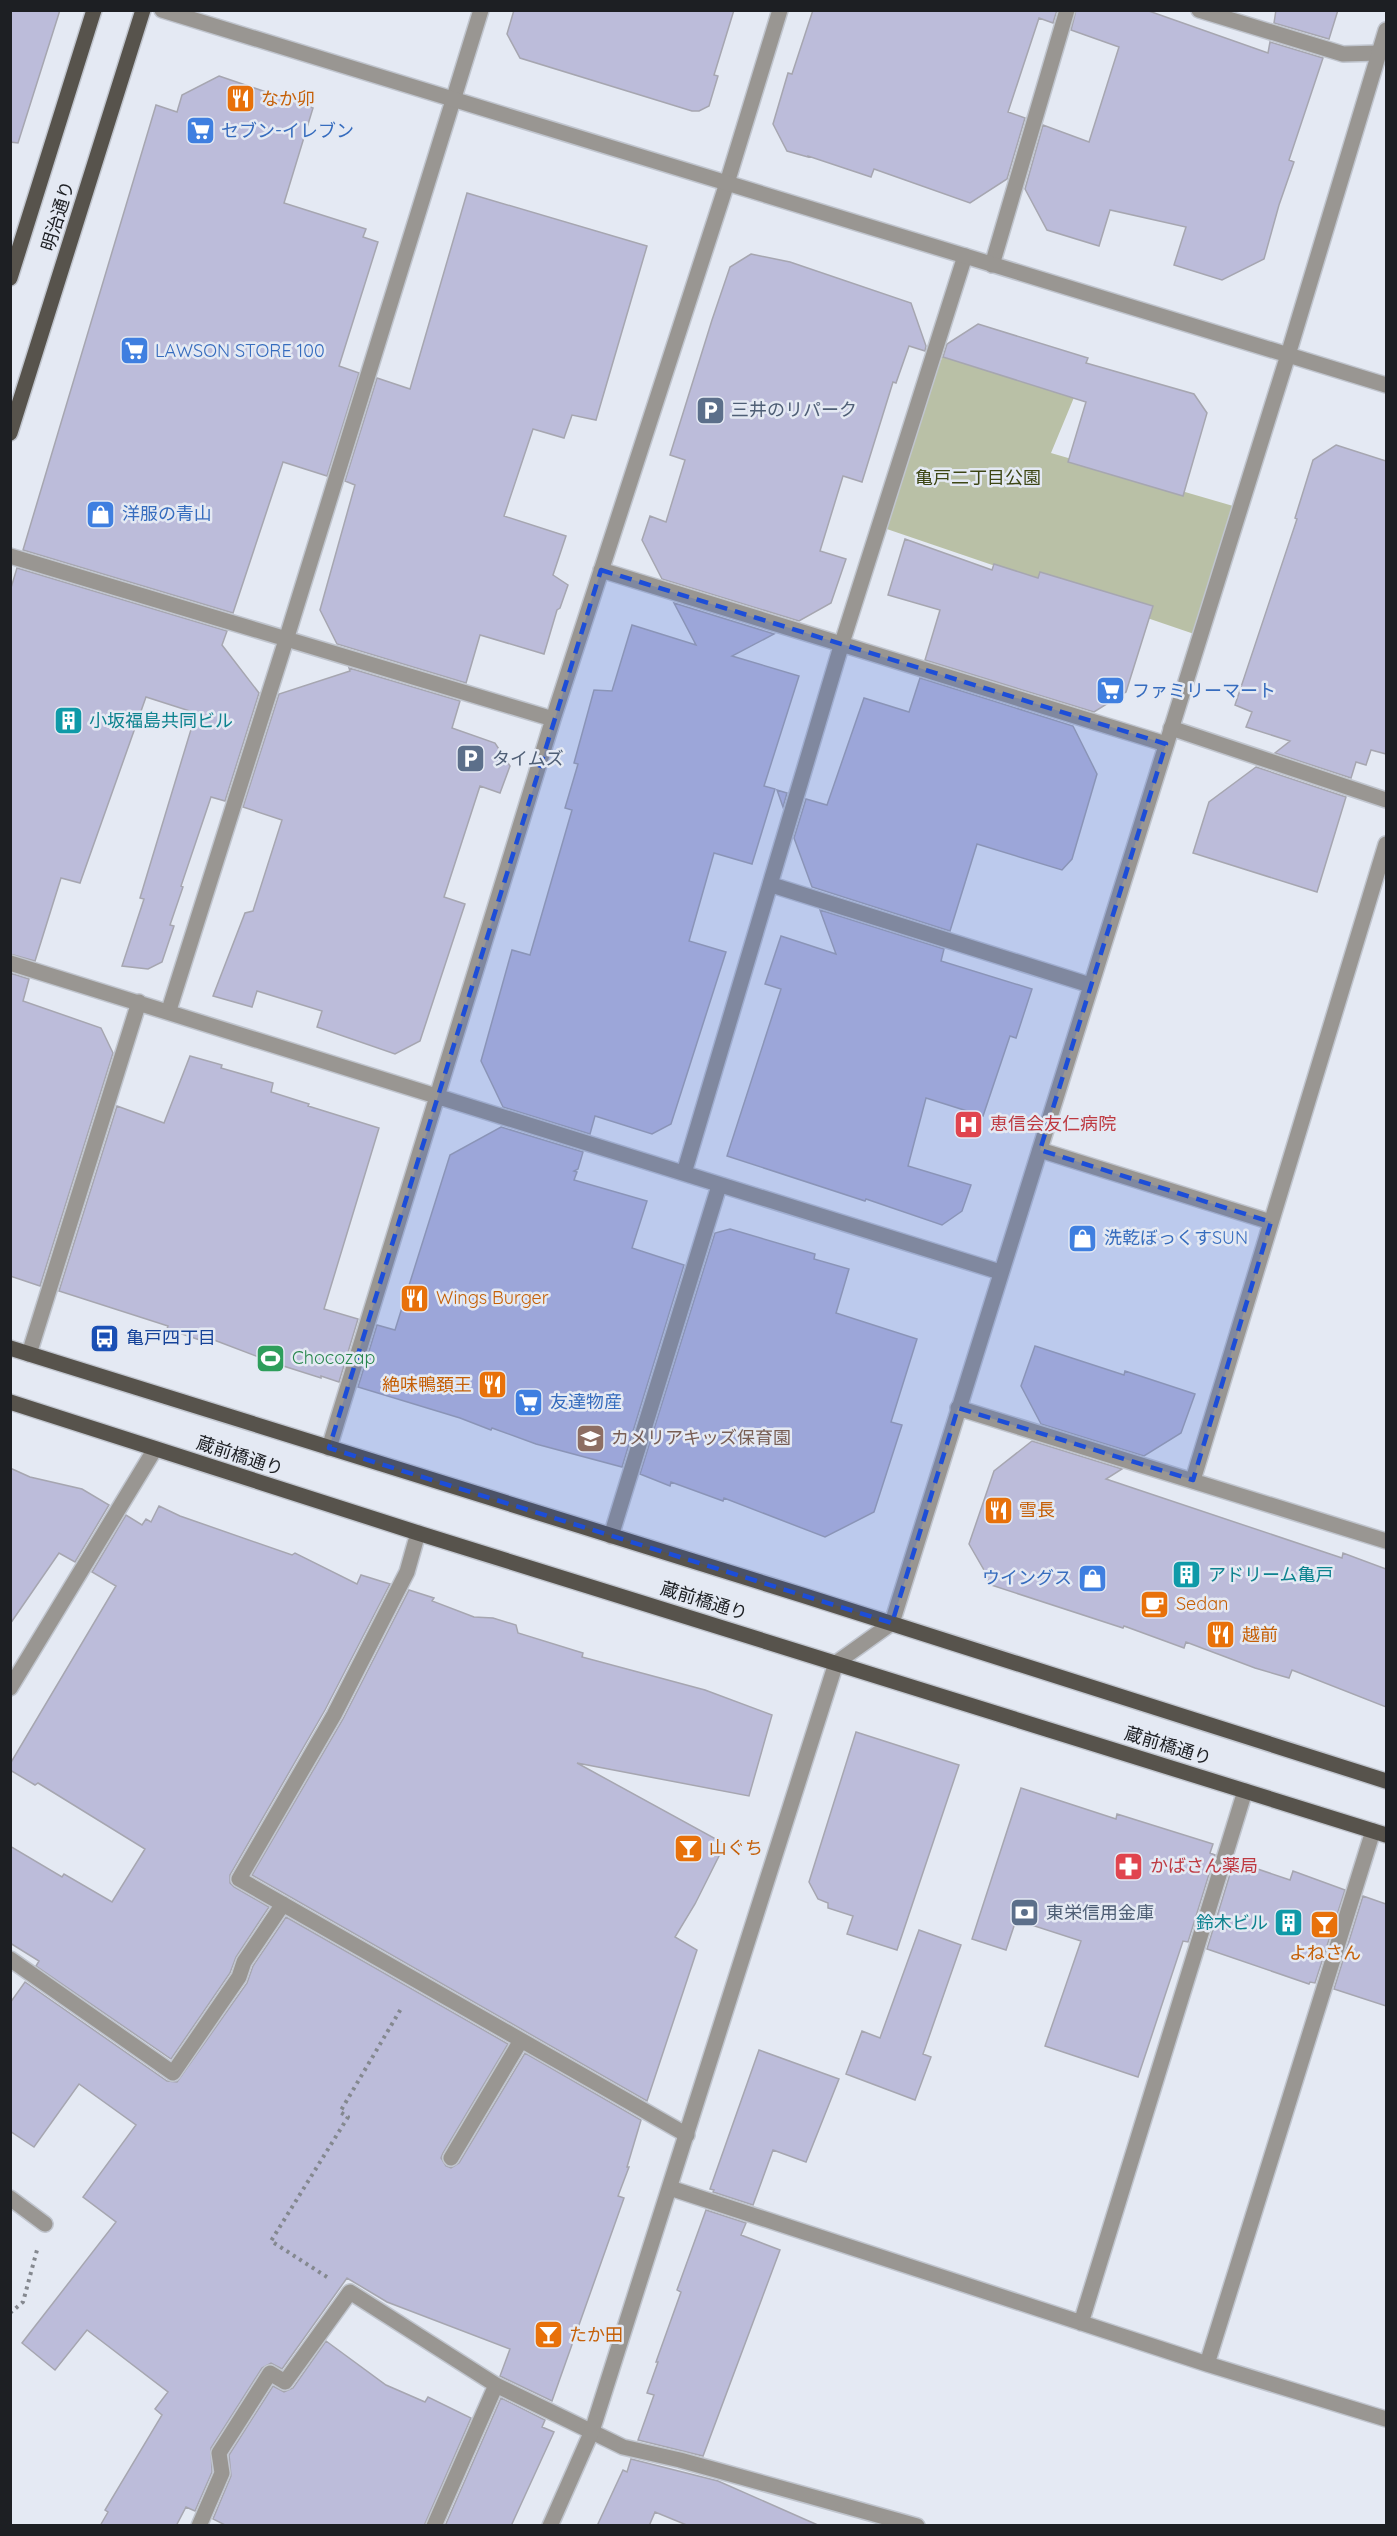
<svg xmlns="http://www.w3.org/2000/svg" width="1397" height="2536" font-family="Quicksand,'Noto Sans JP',sans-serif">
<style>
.green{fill:#b9c0a6}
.building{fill:#bcbcda;stroke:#a6a6b0;stroke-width:1.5}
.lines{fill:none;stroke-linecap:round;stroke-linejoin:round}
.minor-casing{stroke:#c0c5ce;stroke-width:18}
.tertiary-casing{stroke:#c0c5ce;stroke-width:18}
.primary-casing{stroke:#c0c5ce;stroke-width:18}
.path{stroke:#84888f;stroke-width:4;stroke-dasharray:3 4.5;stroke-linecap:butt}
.minor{stroke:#999692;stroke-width:15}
.tertiary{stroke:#999692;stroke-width:15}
.primary{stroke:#57534c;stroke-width:15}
.marked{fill:#1d4ed8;fill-opacity:0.2;stroke:#1d4ed8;stroke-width:4.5;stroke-dasharray:12 8;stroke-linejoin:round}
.labels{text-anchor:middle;stroke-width:5;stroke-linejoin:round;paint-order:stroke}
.food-label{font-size:18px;fill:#c56008;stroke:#e4e9f3;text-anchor:start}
.shop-label{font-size:18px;fill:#366cbe;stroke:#e4e9f3;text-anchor:start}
.street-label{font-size:18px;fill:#1d1f23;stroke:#e4e9f3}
.service-label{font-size:18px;fill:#4e5e75;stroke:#e4e9f3;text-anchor:start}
.park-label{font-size:18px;fill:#3d4614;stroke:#e4e9f3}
.culture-label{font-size:18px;fill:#0d838f;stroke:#e4e9f3;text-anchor:start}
.health-label{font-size:18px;fill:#be3a42;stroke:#e4e9f3;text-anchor:start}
.transit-label{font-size:18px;fill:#164399;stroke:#e4e9f3;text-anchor:start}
.leisure-label{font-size:18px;fill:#27864d;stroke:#e4e9f3;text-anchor:start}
.education-label{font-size:18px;fill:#785e54;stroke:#e4e9f3;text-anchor:start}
</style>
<rect width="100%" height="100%" fill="#e4e9f3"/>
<path class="green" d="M943,355L1075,395L1051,453L1240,508L1200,636L878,526Z"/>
<path class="building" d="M10,10H60L18,143L10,142Z
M514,10H734L714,75L718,76L709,106L699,111H692L520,58L507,34Z
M813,10H1057L1053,23L1039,18L1008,112L1025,118L1007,179L970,203L874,169L871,177L808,156V157L787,151L773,124L788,73L792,74Z
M1076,10H1146L1268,53L1270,42L1323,58L1289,160L1294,162L1279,205L1264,259L1222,280L1174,265L1186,227L1110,210L1099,246L1047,230L1025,189L1043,125L1089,142L1119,47L1071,30Z
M1276,10H1338L1329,39L1274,23Z
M219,76L313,108L284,203L366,229L363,237L378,242L339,366L359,373L327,476L283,462L233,613L23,550L156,105L177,112L182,95Z
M467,193L647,246L596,420L572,415L564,438L533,429L504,516L566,536L553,575L568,585L560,608L557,610L544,654L480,635L466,683L337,644L320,610L355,485L345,481L377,378L410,389Z
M751,254L790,262L911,303L926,346L925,351L909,346L896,383L893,382L862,482L843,476L820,551L846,559L831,603L799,621L662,579L642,540L650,516L666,522L685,460L670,455L712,320L730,267Z
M978,324L1088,358L1086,363L1194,394L1207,413L1183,496L1068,462L1086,402L943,357L947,344Z
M1336,445L1386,461V754L1371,750L1366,765L1356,762L1351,778L1275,753L1290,741L1246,727L1252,712L1235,705L1297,519L1295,518L1313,460Z
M905,539L992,570L994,564L1038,578L1040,572L1153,606L1126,692L1094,712L925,660L940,610L888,595Z
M17,568L227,631L222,645L259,693L225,801L211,797L181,886L183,887L170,925L174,926L162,962L148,969L122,966L144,899L140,898L196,713L146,697L80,883L61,878L35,961L10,954V591Z
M674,603L774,634L732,656L799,676L764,786L775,789L752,864L714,853L689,941L726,952L671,1124L652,1134L595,1116L590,1134L503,1107L481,1061L512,950L530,955L572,810L565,808L578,764L574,763L594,690L612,691L632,625L696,645Z
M349,668L460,701L452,728L495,743L510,766L500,793L480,786L444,897L465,904L420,1041L395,1054L317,1027L322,1011L257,991L252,1007L213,996L245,913L253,911L282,820L243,807L279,694L350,671Z
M920,678L1073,726L1097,774L1072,859L1062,870L977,844L950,931L812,887L794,838L806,799L827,805L864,698L909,712Z
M1256,767L1346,797L1317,892L1193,853L1209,802Z
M777,790L787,793L783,807Z
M820,910L944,949L941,961L1032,989L1016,1038L1010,1036L983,1116L926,1098L908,1166L971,1185L962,1211L942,1225L866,1199L865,1201L727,1156L781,989L765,984L781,936L836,954Z
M10,973L29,979L23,1001L101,1028L113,1053L40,1286L10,1276Z
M190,1056L222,1065L221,1068L273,1083L271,1092L309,1104L308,1106L379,1128L324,1309L358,1319L339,1382L321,1376V1378L277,1364L214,1340L212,1344L167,1329L168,1326L59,1291L117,1106L164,1123Z
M501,1127L583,1152L578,1169L574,1171L577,1172L574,1180L647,1201L632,1248L684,1265L622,1467L536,1444L492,1428L491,1430L460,1418L358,1387L377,1325L395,1330L450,1155Z
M730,1229L815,1254L814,1259L849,1269L836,1313L917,1339L891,1422L902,1425L874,1512L825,1537L724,1498L723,1501L671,1482L670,1486L640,1474L715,1233Z
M1035,1346L1124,1375L1125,1371L1195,1394L1181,1433L1144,1456L1041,1424L1021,1386Z
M1032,1441L1122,1469L1106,1479L1342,1558L1343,1553L1386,1569V1707L1292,1670L1289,1678L1255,1668L1186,1642L1184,1648L1124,1626L1123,1628L988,1584V1577L969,1544L994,1471Z
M10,1468L30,1477L82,1489L109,1505L75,1562L59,1553L10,1624Z
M159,1506L180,1516L292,1555L295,1553L357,1584L361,1575L390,1584L325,1710L230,1875V1883L234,1887L269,1907L236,1957L230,1973L171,2059L36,1966L39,1961L10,1943V1846L62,1877L64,1874L112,1902L145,1849L38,1783L35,1785L10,1770V1764L116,1586L92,1572L126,1515L142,1525L146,1519L151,1522Z
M409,1590L434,1598L432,1601L474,1617L493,1618L516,1625L518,1633L583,1653L582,1657L705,1690L772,1715L749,1796L577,1763L725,1844L695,1904L675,1937L697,1950L647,2101L252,1875L343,1719Z
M856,1732L959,1765L897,1950L847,1934L853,1916L828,1908V1903L818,1899L809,1882Z
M1021,1788L1116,1819L1117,1814L1213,1844L1210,1853L1215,1855L1188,1942L1183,1941L1138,2077L1045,2046L1081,1941L1016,1920L1006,1950L972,1939Z
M1234,1861L1290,1880L1293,1871L1345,1890L1315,1983L1310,1982L1309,1984L1207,1949Z
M1363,1896L1386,1904V2006L1334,1989Z
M286,1917L508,2044L443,2153L441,2158L446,2166L451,2168L459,2163L525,2053L641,2120L627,2167H629L618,2196L624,2198L552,2401L500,2376L510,2349L387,2302L347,2278L282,2369L271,2363L262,2368L211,2448L212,2472L195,2511L186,2507L176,2526H100L108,2512L105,2510L162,2415L155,2409L168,2392L87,2330L55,2370L22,2343L116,2222L83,2197L136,2125L79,2084L34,2147L10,2131V2003L25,1982L167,2081L177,2082L247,1983L253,1966Z
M919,1930L961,1945L923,2054L931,2057L915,2100L846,2074L862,2031L880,2038Z
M759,2050L839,2079L806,2162L773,2150L753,2205L713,2192L714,2190L710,2189Z
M706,2210L746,2223L741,2235L780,2250L703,2456L638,2440L654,2395L647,2393L658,2362H656L681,2292L677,2290Z
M326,2341L386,2385L425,2402L428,2397L471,2418L424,2526H227L213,2519L231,2476L229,2455L273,2386L284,2392L293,2388Z
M501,2398L545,2420L542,2427L554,2432L511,2526H445Z
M631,2459L718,2481L820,2526H689L655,2512L649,2526H597L623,2470L627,2472Z"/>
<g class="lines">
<defs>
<path id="minor" d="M1199,10L1343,54L1379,53
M992,265L1067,10
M10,556L553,719
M601,570L1166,744
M1171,728L1386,800
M772,885L1090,985
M10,963L1000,1272
M169,1010L286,640L481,10
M1040,1150L1271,1222
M684,1173L842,643L965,256
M29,1354L139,1002
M958,1408L1386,1541
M329,1448L553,719L727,183L780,10
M1193,1480L1386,844
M418,1533L407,1572L334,1715L239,1879L687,2135
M611,1536L719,1186
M10,1688L155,1449
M10,1959L173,2073L239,1977L244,1962L283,1904
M451,2158L520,2042
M670,2188L1207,2364L1386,2419
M10,2198L45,2224
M1081,2323L1245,1791
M1207,2364L1373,1831
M199,2526L222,2473L219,2453L270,2373L285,2382L350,2292L496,2385L623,2447L680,2460L917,2526
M434,2526L496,2385"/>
<path id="tertiary" d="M162,10L1386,385
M550,2526L592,2431L836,1663L892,1623L1288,355L1386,30"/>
<path id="primary" d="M10,278L94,10
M10,433L143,10
M10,1348L802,1595L1386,1781
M10,1402L418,1533L1386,1835"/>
</defs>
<use href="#minor" class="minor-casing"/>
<use href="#tertiary" class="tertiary-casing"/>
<use href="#primary" class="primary-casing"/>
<path class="path" d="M327,2277L271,2241L348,2117L340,2112L402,2007
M10,2313L23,2302L37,2250"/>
<use href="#minor" class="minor"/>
<use href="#tertiary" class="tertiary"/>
<use href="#primary" class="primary"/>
</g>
<path class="marked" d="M601,570L1166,744L1040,1150L1271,1222L1193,1480L958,1408L892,1623L329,1448Z"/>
<defs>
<symbol id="restaurant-square" viewBox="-11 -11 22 22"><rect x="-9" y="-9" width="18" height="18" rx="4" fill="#e8710a" stroke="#e4e9f3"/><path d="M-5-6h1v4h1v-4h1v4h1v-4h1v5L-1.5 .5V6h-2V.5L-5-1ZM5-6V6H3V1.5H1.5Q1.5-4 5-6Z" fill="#fff"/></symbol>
<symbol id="supermarket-square" viewBox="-11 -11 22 22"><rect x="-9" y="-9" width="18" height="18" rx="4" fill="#3f7fe0" stroke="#e4e9f3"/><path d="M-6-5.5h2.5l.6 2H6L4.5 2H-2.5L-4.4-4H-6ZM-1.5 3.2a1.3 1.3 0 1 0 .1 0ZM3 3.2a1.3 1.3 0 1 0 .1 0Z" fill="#fff"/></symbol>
<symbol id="parking-square" viewBox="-11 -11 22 22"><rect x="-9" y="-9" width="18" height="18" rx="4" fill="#5c6f8a" stroke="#e4e9f3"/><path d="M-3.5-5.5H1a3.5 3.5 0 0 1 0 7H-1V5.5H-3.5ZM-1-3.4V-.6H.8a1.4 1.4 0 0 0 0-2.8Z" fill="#fff"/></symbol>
<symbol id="shop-square" viewBox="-11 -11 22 22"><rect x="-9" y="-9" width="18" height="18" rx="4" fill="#3f7fe0" stroke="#e4e9f3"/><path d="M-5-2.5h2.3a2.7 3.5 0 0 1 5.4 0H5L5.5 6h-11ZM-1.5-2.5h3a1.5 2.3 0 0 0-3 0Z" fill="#fff"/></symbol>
<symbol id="building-square" viewBox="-11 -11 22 22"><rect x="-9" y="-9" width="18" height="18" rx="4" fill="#0f9aa8" stroke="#e4e9f3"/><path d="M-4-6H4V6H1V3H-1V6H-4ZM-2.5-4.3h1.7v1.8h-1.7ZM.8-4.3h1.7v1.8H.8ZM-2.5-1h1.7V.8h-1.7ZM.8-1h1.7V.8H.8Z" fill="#fff"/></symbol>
<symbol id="hospital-square" viewBox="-11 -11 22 22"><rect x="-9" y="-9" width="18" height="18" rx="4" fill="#e0444e" stroke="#e4e9f3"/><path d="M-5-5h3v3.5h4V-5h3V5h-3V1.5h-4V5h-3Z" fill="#fff"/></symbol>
<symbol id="bus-square" viewBox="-11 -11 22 22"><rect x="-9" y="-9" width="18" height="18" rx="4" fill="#1a4fb4" stroke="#e4e9f3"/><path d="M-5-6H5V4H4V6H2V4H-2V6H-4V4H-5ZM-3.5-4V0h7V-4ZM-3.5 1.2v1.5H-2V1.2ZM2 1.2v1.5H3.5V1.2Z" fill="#fff"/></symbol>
<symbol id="stadium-square" viewBox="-11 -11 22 22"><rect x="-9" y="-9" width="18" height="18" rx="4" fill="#2e9e5b" stroke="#e4e9f3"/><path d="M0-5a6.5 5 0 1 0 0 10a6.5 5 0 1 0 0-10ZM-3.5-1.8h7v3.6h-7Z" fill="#fff"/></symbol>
<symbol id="school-square" viewBox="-11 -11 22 22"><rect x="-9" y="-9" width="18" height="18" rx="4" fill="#8d6e63" stroke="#e4e9f3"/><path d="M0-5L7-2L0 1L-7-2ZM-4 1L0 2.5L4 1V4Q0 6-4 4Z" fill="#fff"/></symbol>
<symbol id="cafe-square" viewBox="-11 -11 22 22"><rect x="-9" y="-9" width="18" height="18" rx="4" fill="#e8710a" stroke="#e4e9f3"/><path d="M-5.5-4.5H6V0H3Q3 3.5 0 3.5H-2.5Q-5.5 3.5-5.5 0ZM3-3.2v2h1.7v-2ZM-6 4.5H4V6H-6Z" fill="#fff"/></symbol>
<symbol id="bar-square" viewBox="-11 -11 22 22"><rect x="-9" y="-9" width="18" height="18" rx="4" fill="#e8710a" stroke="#e4e9f3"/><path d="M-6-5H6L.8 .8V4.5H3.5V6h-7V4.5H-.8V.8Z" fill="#fff"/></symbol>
<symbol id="pharmacy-square" viewBox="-11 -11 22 22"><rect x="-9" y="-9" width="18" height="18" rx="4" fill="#e0444e" stroke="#e4e9f3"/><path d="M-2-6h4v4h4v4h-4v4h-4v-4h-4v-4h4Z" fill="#fff"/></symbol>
<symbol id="bank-square" viewBox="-11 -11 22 22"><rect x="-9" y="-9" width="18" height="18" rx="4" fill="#5c6f8a" stroke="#e4e9f3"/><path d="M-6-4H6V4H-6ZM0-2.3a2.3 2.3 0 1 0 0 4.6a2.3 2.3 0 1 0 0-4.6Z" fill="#fff"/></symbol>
</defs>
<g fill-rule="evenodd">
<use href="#restaurant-square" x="224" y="82" width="33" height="33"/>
<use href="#supermarket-square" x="184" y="114" width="33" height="33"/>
<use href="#supermarket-square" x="118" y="334" width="33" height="33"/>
<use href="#parking-square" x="694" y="394" width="33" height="33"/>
<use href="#shop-square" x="84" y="498" width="33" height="33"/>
<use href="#supermarket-square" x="1094" y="674" width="33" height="33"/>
<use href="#building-square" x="52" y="704" width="33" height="33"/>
<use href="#parking-square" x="454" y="742" width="33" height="33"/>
<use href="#hospital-square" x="952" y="1108" width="33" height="33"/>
<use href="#shop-square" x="1066" y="1222" width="33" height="33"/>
<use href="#restaurant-square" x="398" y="1282" width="33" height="33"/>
<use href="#bus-square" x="88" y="1322" width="33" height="33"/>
<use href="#stadium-square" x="254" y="1342" width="33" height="33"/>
<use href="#restaurant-square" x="476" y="1368" width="33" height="33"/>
<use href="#supermarket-square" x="512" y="1386" width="33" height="33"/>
<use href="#school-square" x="574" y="1422" width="33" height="33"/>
<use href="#restaurant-square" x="982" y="1494" width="33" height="33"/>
<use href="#building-square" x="1170" y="1558" width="33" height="33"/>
<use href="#shop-square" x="1076" y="1562" width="33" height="33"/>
<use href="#cafe-square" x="1138" y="1588" width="33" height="33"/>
<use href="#restaurant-square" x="1204" y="1618" width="33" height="33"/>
<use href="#bar-square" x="672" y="1832" width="33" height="33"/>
<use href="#pharmacy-square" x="1112" y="1850" width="33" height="33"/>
<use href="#bank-square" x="1008" y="1896" width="33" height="33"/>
<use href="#building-square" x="1272" y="1906" width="33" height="33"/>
<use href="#bar-square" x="1308" y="1908" width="33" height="33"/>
<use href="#bar-square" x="532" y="2318" width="33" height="33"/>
</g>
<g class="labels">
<g class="food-label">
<text x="261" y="105">なか卯</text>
<text x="436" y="1304">Wings Burger</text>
<text x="472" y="1391" text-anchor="end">絶味鴨頚王</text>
<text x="1019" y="1516">雪長</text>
<text x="1176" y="1610">Sedan</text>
<text x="1242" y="1641">越前</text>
<text x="709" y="1854">山ぐち</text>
<text x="1325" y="1959" text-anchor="middle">よねさん</text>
<text x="569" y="2341">たか田</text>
</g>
<g class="shop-label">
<text x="221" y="137">セブン-イレブン</text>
<text x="155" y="357">LAWSON STORE 100</text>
<text x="122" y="520">洋服の青山</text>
<text x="1132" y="697">ファミリーマート</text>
<text x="1104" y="1244">洗乾ぼっくすSUN</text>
<text x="550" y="1408">友達物産</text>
<text x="1072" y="1584" text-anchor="end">ウイングス</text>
</g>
<g class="street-label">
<text transform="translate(58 216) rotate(-73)" y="6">明治通り</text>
<text transform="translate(240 1456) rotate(18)" y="6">蔵前橋通り</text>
<text transform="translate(704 1601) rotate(17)" y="6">蔵前橋通り</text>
<text transform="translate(1168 1746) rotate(17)" y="6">蔵前橋通り</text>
</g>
<g class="service-label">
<text x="731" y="416">三井のリパーク</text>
<text x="492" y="765">タイムズ</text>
<text x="1046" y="1919">東栄信用金庫</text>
</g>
<g class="park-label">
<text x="978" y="484">亀戸二丁目公園</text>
</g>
<g class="culture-label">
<text x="89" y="727">小坂福島共同ビル</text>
<text x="1208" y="1581">アドリーム亀戸</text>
<text x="1268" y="1929" text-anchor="end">鈴木ビル</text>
</g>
<g class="health-label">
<text x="990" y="1130">恵信会友仁病院</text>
<text x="1150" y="1872">かばさん薬局</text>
</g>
<g class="transit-label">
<text x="126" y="1344">亀戸四丁目</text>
</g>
<g class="leisure-label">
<text x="292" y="1364">Chocozap</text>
</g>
<g class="education-label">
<text x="611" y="1444">カメリアキッズ保育園</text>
</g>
</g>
<rect width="1397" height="2536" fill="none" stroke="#1d1f23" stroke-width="24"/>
</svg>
